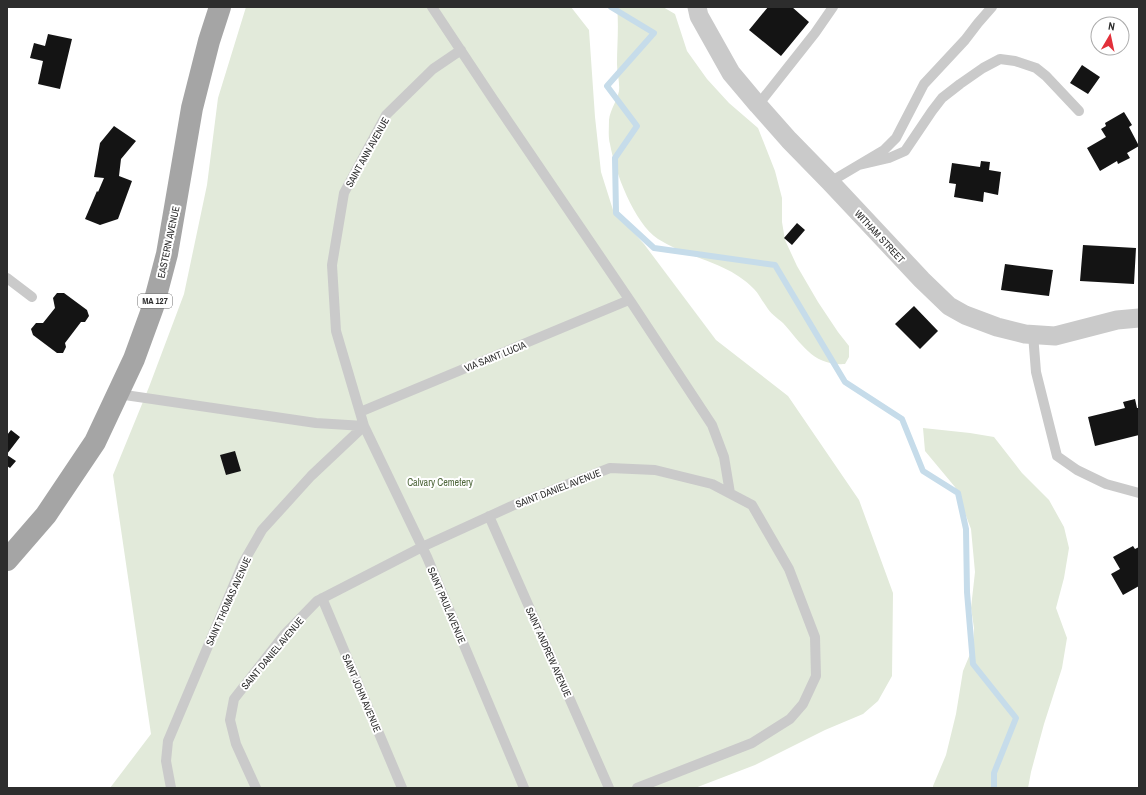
<svg xmlns="http://www.w3.org/2000/svg" width="1146" height="795" font-family="'Archivo Narrow',sans-serif">
<style>
.green{fill:#e2eada}
.lines{fill:none;stroke-linecap:round;stroke-linejoin:round}
.stream{stroke:#c6dcea;stroke-width:6}
.building{fill:#141414}
.lane{stroke:#cacaca;stroke-width:10}
.street{stroke:#cacaca;stroke-width:19}
.primary{stroke:#a5a5a5;stroke-width:22}
.labels{text-anchor:middle;stroke-width:4;stroke-linejoin:round;paint-order:stroke}
.shield{fill:#fff;stroke:#6c6c6c;stroke-width:1}
.shield-label{font-size:9px;font-weight:bold;fill:#2d2d2d}
.street-label{font-size:10px;fill:#2d2d2d;stroke:#fff}
.park-label{font-size:10px;fill:#4f673b;stroke:#fff}
</style>
<rect width="100%" height="100%" fill="#fff"/>
<path class="green" d="M246,7H571L589,30L595,117L601,172L613,210L644,244L716,340L788,396L859,500L893,593L892,676L878,701L863,714L825,730L755,765L695,788H110L151,734L113,475L149,387L184,294L207,185L218,98Z
M617,7H663L675,14L687,51L707,79L729,103L758,128L775,171L782,198V222L785,240L797,266L818,302L838,332L849,346V357L845,364C813,366 802,344 783,323C777,318 770,313 766,306C762,301 759,294 754,289C727,261 689,259 658,239C634,223 615,172 610,144C608,137 609,128 609,120C610,110 617,101 619,91C620,83 617,73 617,64C617,45 619,26 617,7Z
M923,428L970,433L994,437L1022,473L1049,500L1064,527L1069,548L1064,578L1056,608L1067,638L1062,668L1044,724L1031,772L1028,788H933V786L946,755L956,714L963,671L973,647L974,628L971,608L975,572L971,529L955,487L925,451Z"/>
<g class="lines">
<path class="stream" d="M611,7L654,33L607,86L637,126L615,158L616,213L654,248L775,265L845,382L902,419L923,471L958,493L966,529L967,592L973,664L1016,718L994,773V788"/>
</g>
<path class="building" d="M768,7H792L809,22L781,56L749,30Z
M48,34L72,39L60,89L38,84L43,61L30,58L34,43L45,46Z
M1082,65L1100,77L1088,94L1070,83Z
M1124,112L1132,125L1129,127L1139,146L1127,153L1130,158L1118,164L1117,161L1100,171L1087,148L1106,137L1101,129L1106,126L1105,123Z
M114,126L136,141L121,159L119,176L132,181L118,219L100,225L85,219L97,191L98,192L104,178L94,177L100,143Z
M981,161L990,162L989,170L1001,172L998,195L984,192L983,202L954,197L956,184L949,183L952,163L980,167Z
M797,223L805,230L792,245L784,238Z
M1083,245L1136,248L1134,284L1080,281Z
M1005,264L1053,270L1049,296L1001,290Z
M57,293H64L87,310L89,316L85,322H81L65,343L66,347L63,353H57L33,335L31,329L36,323H43L55,308L53,298Z
M914,306L938,331L920,349L895,324Z
M1135,399L1137,408H1139V435L1095,446L1088,417L1125,408L1123,402Z
M11,430L20,437L7,454V435Z
M235,451L241,471L226,475L220,455Z
M7,455L16,461L10,468L7,466Z
M1133,546L1135,549L1139,547V586L1123,595L1111,574L1120,569L1113,557Z"/>
<g class="lines">
<path class="lane" d="M432,7L493,99L633,305L712,425L724,457L730,493
M461,50L433,69L386,115L344,193L332,265L336,331L364,426L427,557L524,788
M758,105L815,33L833,7
M859,165L889,158L905,151L932,111L942,98L960,84L983,68L1000,59L1015,61L1036,68L1046,76L1079,111
M830,182L884,150L896,138L924,84L965,40L978,23L992,7
M7,278L32,297
M1033,334L1036,372L1057,456L1077,470L1106,484L1139,493
M118,394L316,423L364,426
M360,412L629,300
M489,516L609,788
M322,598L402,788
M171,788L166,761L168,741L243,563L262,530L311,476L364,426
M256,788L236,744L230,720L234,699L284,635L317,601L422,547L514,505L610,468L655,470L712,484L752,505L789,569L815,637L816,676L803,704L790,719L752,743L637,788"/>
<path class="street" d="M697,7L699,16L731,73L758,105L789,140L830,182L922,280L949,306L965,315L997,327L1025,334L1055,336L1117,320L1139,318"/>
<path class="primary" d="M7,560L46,515L95,442L134,359L153,307L167,254L192,108L209,41L220,7"/>
</g>
<g class="labels">
<rect class="shield" x="138" y="294" width="34" height="14" rx="3"/>
<g class="shield-label">
<text x="155" y="304">MA 127</text>
</g>
<g class="street-label">
<text transform="translate(367 152) rotate(-61)" y="4">SAINT ANN AVENUE</text>
<text transform="translate(880 236) rotate(47)" y="4">WITHAM STREET</text>
<text transform="translate(168 242) rotate(-78)" y="4">EASTERN AVENUE</text>
<text transform="translate(495 356) rotate(-22)" y="4">VIA SAINT LUCIA</text>
<text transform="translate(558 488) rotate(-21)" y="4">SAINT DANIEL AVENUE</text>
<text transform="translate(228 601) rotate(-66)" y="4">SAINT THOMAS AVENUE</text>
<text transform="translate(447 605) rotate(67)" y="4">SAINT PAUL AVENUE</text>
<text transform="translate(549 652) rotate(66)" y="4">SAINT ANDREW AVENUE</text>
<text transform="translate(272 653) rotate(-50)" y="4">SAINT DANIEL AVENUE</text>
<text transform="translate(362 693) rotate(67)" y="4">SAINT JOHN AVENUE</text>
</g>
<g class="park-label">
<text x="440" y="486">Calvary Cemetery</text>
</g>
</g>
<rect width="1146" height="795" fill="none" stroke="#2d2d2d" stroke-width="16"/>
<g transform="translate(1110 36) rotate(9)"><circle r="19" fill="#ffffff" stroke="#ababab"/>
<path d="M0-3L7 15L0 10L-7 15Z" fill="#e2303a"/>
<text y="-6" font-size="11" font-weight="bold" text-anchor="middle" fill="#2d2d2d">N</text>
</g>
</svg>
